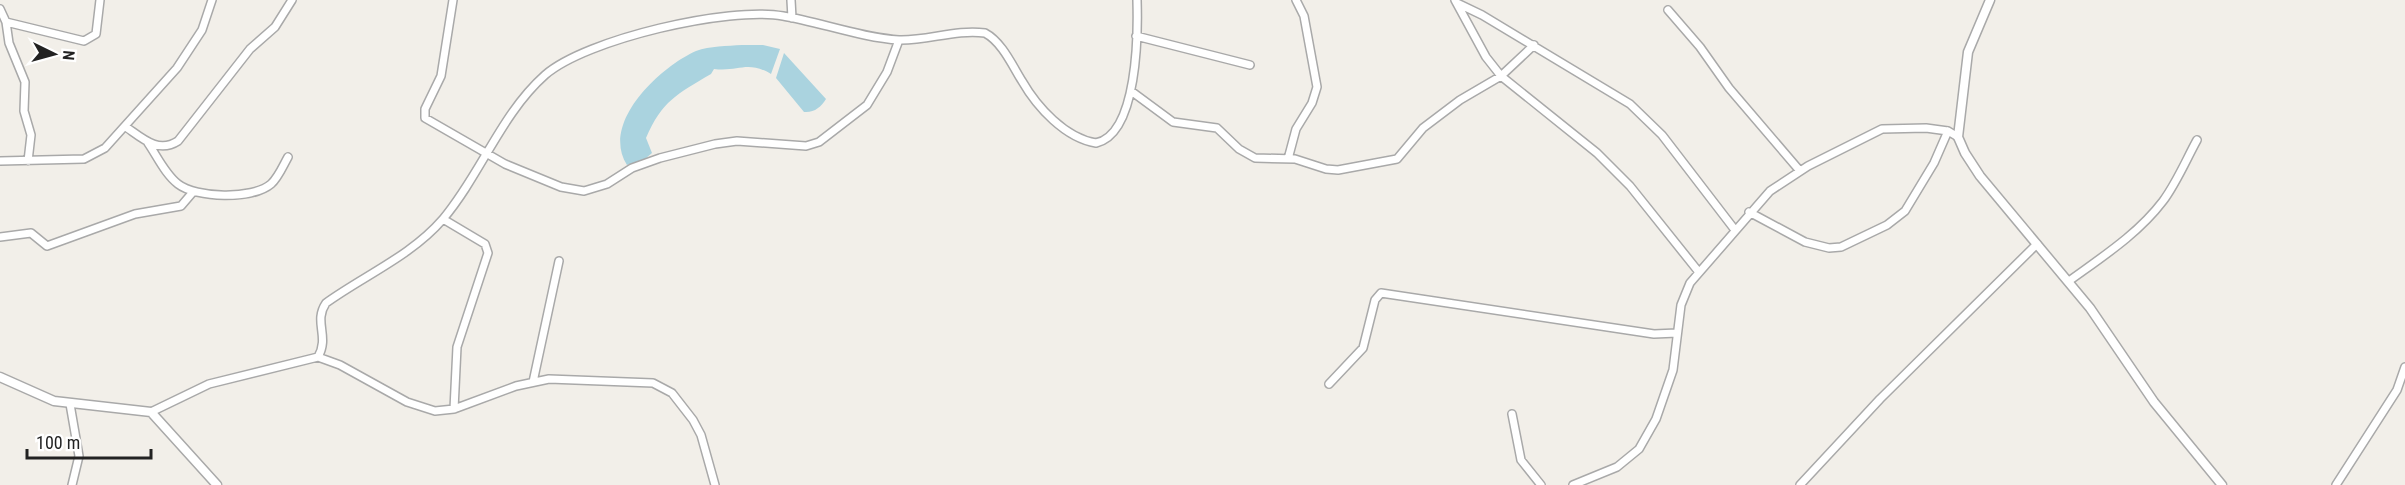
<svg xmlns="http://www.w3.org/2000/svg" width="2405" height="485" font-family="'Roboto Condensed',sans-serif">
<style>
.water{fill:#aad3df}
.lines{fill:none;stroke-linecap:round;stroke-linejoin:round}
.minor-casing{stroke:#a9a9a9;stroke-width:10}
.tertiary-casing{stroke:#a9a9a9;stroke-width:11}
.minor{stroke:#fff;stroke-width:7}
.tertiary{stroke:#fff;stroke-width:8}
</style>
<rect width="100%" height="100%" fill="#f2efe9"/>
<path class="water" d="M742,45H763L780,49L771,74C747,60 739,72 714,69L711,74C677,94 662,101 646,138L652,153L645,159L627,165C600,123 660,67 696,51C710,46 727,46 742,45Z
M784,53L826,99C821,107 814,113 804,112L776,78Z"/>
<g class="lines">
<defs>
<path id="minor" d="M453,0L441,76L425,109V118L505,164L561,187L584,191L607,184L632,168L660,158L715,144L737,141L806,146L819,142L867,105L887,72L899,40
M791,0L792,18
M1455,0L1486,57L1501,76L1597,153L1630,186L1698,271
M1457,3L1482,15L1630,104L1662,135L1735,230
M0,9L6,22L84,41L96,34L100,0
M1668,10L1700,47L1729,88L1800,171
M6,22L9,43L25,82L24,111L31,135L28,161
M1136,36L1250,65
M1131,91L1173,122L1217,128L1239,149L1255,158L1295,159L1326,169L1338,170L1397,159L1423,128L1460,100L1501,76L1534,45
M126,127C142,138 158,154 178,141L250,49L275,27L292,0
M148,143C157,156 165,174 178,184C196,198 252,200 271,184C278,178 283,166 288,157
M1288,159L1296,129L1312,103L1317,87L1304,16L1296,0
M0,161L84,159L105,148L177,68L202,30L212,0
M1749,212L1805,242L1829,248L1841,247L1887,225L1905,211L1934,163L1948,131
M443,219L485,244L488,253L457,347L454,409
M0,237L31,233L47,246L135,214L181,206L193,192
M2069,281C2102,257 2138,234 2163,201C2177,182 2186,160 2197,140
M318,357C330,336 313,322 326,303C365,275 411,256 443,219C481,174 501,114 545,75C586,39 730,6 783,16C819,22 863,38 899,40C927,41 956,29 985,33C1002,42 1012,65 1022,81C1037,107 1065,138 1096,143C1138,134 1138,33 1137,0
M533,382L559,261
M1329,384L1363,348L1375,300L1381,293L1654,334L1677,333
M70,404L79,456L72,485
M151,412L209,384L318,357L340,365L407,402L435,411L454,409L516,386L549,379L653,383L672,393L693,420L701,435L715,485
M1512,414L1521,460L1541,485
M1573,485L1617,467L1639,449L1656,419L1673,370L1681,305L1690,283L1770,191L1808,166L1882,129L1926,128L1948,131L1958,137
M1800,485L1880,399L2037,244
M2336,485L2397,390L2405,367"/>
<path id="tertiary" d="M1990,0L1968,52L1958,137L1965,153L1980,176L2090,308L2154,402L2222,485
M0,377L54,401L151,412L217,485"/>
</defs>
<use href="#minor" class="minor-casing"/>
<use href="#tertiary" class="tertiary-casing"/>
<use href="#minor" class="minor"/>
<use href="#tertiary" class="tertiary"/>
</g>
<g transform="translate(54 54) rotate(95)" stroke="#ffffff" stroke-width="4.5" paint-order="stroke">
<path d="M0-4.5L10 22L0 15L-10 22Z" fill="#222222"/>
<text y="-9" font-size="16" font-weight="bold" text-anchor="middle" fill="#222222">N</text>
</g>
<path d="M27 449v9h124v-9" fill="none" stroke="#222222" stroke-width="3"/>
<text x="36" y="449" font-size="18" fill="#222222" stroke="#ffffff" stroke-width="4.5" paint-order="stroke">100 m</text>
</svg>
